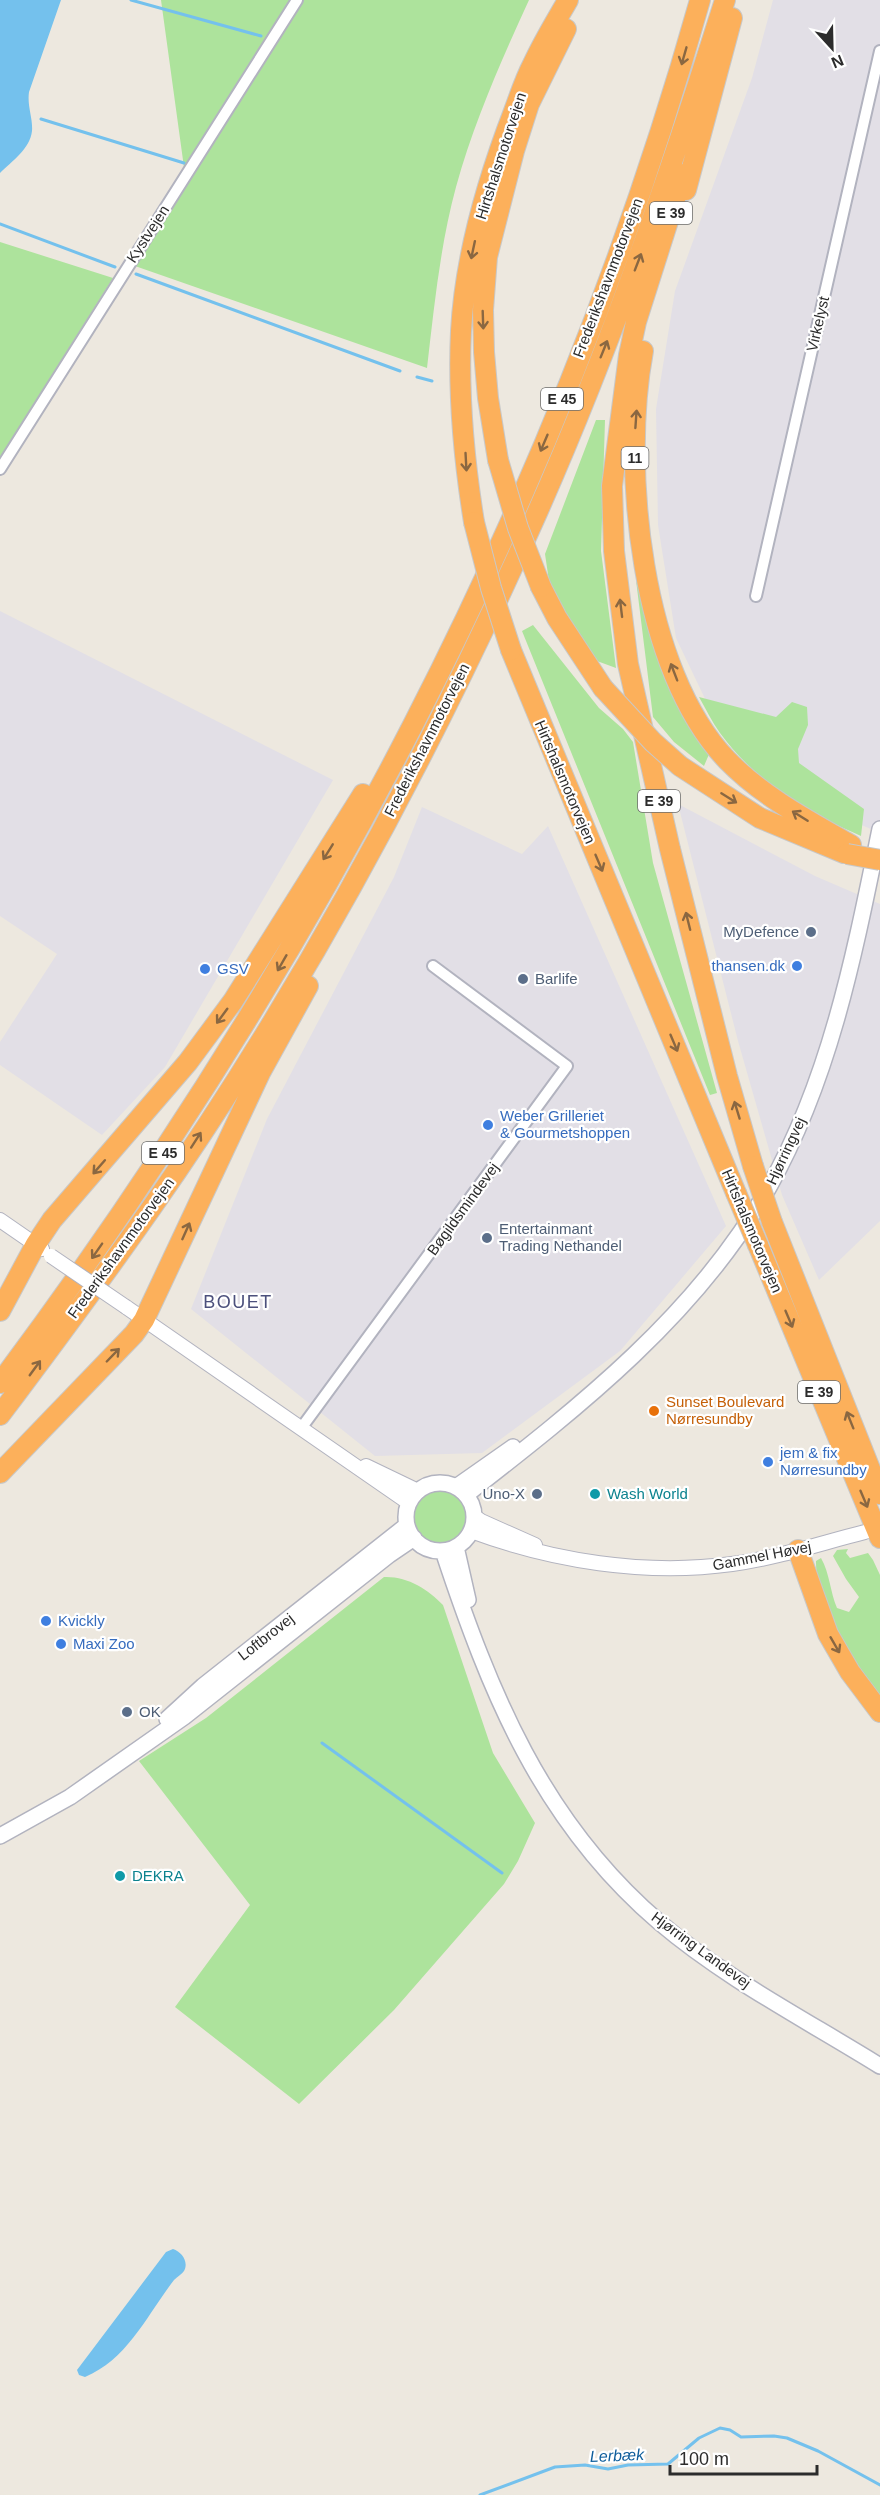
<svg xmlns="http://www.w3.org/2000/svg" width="880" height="2495" font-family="Helvetica,sans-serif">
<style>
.industrial{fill:#e2dfe6}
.green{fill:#ade39c}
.water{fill:#74c1ed}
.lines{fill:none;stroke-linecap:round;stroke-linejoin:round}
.stream{stroke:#74c1ed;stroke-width:3}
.minor-casing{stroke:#b2b3bf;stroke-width:14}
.tertiary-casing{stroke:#b2b3bf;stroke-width:16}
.secondary-casing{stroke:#b2b3bf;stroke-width:18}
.motorway-casing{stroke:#c8c8c8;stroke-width:22}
.minor{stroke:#fff;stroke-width:10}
.tertiary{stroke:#fff;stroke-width:14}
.secondary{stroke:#fff;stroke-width:15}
.motorway{stroke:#fcb05b;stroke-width:20}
.tertiary-bridge-casing{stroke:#b2b3bf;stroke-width:16;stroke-linecap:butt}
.motorway-bridge-casing{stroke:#c8c8c8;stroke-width:22;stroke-linecap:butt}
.tertiary-bridge{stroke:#fff;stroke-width:14}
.motorway-bridge{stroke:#fcb05b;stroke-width:20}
.oneway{stroke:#8a6741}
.service-dot{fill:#5c6f8a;stroke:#fff;stroke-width:2}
.shop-dot{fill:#3f7fe0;stroke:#fff;stroke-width:2}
.food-dot{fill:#e8710a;stroke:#fff;stroke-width:2}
.culture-dot{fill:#0f9aa8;stroke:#fff;stroke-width:2}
.labels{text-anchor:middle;stroke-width:4.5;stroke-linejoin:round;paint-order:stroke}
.shield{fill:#fff;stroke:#6b6b6b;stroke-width:1.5}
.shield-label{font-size:14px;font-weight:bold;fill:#2c2c2c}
.street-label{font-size:15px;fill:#2c2c2c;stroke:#fff}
.service-label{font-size:15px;fill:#4e5e75;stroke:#fff;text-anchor:start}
.shop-label{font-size:15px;fill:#366cbe;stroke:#fff;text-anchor:start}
.food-label{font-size:15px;fill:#c56008;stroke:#fff;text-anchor:start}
.culture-label{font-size:15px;fill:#0d838f;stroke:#fff;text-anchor:start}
.water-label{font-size:16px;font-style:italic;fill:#105e9c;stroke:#fff}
.quarter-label{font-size:18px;letter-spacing:1.5px;fill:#4c507c;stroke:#fff}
</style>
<rect width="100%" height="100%" fill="#ede8df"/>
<path class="industrial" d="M773,0H880V833L843,817L708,705L676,638L658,525L656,409L675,291L752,78Z
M0,611L333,780L165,1067L102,1135L0,1065V1042L57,954L0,916Z
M678,804L815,876L880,904V1221L819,1280L782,1195L738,1041Z
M422,807L522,854L548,826L726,1226L620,1351L482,1453L375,1456L191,1309L267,1119L394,877Z"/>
<path class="green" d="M161,0H529C501,61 474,122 456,187C440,246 434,308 427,368L135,266L186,182Z
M0,242L113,278L0,458Z
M596,420H605L601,551L616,668L597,661L573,628L549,581L545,554Z
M636,580L666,679L680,709L710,752L704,766L674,742L653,717Z
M533,625L599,708L623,729L633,742L653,863L717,1093L710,1095L522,631Z
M699,697L776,717L792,702L807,707L808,725L798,749L799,763L864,809L861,836C807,813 756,782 720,733C712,722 706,709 699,697Z
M413 1518a27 27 0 1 1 54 0a27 27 0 1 1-54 0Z
M848,1549L846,1553L850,1558L868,1553L873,1560L880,1575V1697C854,1657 815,1611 816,1561L821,1558C830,1574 830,1592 837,1608L849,1612L859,1597L846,1579L833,1556L837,1550Z
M384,1577C407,1576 428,1589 443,1605L493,1753L535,1823L518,1861L504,1884L394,2010L299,2104L175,2007L250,1905L139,1761L206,1718Z"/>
<path class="water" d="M0,0H61L29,92C27,106 33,118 32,131C30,149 12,161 0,173Z
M173,2249C182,2252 189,2262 184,2271C182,2274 177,2277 174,2280C147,2315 128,2359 85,2377L79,2375L77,2370L166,2252Z"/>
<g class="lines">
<path class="stream" d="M131,0L261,36
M41,119L184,163
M0,224L115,267
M136,274L400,371
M417,377L432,381
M322,1743L502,1873
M480,2495L555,2467L585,2465L608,2469L628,2465L668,2464L699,2438L720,2428L730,2430L741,2437L774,2436L787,2438L818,2451L880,2485"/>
<defs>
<path id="minor" d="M0,469L297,0
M756,596L880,51
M302,1427L567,1066L433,966"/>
<path id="tertiary" d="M0,1220L42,1249
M126,1307L409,1503
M366,1466L418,1491
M474,1516L481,1521L535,1545
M471,1531C552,1561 645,1576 732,1564C777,1558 821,1543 865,1532"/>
<path id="secondary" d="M406 1517a34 34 0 1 1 68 0a34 34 0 1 1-68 0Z
M456,1487L513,1447
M466,1495C579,1407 698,1314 769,1187C831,1077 855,951 880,829
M456,1547L468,1600
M443,1551C490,1693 542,1822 659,1922C726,1979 806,2020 880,2066
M167,1719L203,1686L407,1525
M0,1836L70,1797L184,1717L389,1555L414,1538"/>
<path id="motorway" d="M683,174L636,322L629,355L612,486L614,551L628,664L670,849L727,1076L753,1166
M686,190L732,18
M643,351C621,468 641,671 727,760C762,796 807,820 851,845
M498,460L488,398L484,352L483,310L487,257L514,151L529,104L566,29
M474,522C464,460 458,394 461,331C465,256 487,181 514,111C520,95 525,79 533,64C543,42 556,21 568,0
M541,587L557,618L603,688
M511,650L736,1193
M680,766L760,818L844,853
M772,1222L880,1494
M758,1245L880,1538
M0,1311L36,1244L52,1220L188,1062L233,1001L363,794
M0,1383C310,968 560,500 700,0
M0,1415C52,1346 103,1277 152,1207C303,991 430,754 537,513C611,346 670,174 725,0
M0,1473L134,1334L144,1320L260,1073L308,986
M798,1550L828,1634L850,1672L880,1712"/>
</defs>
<use href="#minor" class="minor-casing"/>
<use href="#tertiary" class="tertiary-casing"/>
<use href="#secondary" class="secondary-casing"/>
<use href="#motorway" class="motorway-casing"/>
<use href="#minor" class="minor"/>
<use href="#tertiary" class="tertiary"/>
<use href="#secondary" class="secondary"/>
<use href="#motorway" class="motorway"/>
<defs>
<path id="tertiary-bridge" d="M51,1256L126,1307"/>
<path id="motorway-bridge" d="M498,460L518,528L541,587
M474,522L491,588L511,650
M603,688L653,742L680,766
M847,854L880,860
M753,1166L772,1222
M736,1193L758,1245"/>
</defs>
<use href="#tertiary-bridge" class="tertiary-bridge-casing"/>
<use href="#motorway-bridge" class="motorway-bridge-casing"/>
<use href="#tertiary-bridge" class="tertiary-bridge"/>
<use href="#motorway-bridge" class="motorway-bridge"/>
</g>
<defs><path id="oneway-shaft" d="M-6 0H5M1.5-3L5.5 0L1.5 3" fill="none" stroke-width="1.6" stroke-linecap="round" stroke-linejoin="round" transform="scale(1.5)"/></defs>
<g class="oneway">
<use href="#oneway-shaft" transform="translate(684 56) rotate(106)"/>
<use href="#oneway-shaft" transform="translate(473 250) rotate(102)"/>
<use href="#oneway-shaft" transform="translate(638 262) rotate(-69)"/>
<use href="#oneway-shaft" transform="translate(483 320) rotate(88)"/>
<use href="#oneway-shaft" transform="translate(604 349) rotate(-68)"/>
<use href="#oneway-shaft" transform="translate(636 419) rotate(-86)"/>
<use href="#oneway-shaft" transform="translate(544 443) rotate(113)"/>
<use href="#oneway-shaft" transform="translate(466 462) rotate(87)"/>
<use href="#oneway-shaft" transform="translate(621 608) rotate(-97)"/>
<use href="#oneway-shaft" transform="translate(674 672) rotate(-111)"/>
<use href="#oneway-shaft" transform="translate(729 798) rotate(32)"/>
<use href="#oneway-shaft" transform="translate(800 816) rotate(-148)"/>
<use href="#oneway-shaft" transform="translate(328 852) rotate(122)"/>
<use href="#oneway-shaft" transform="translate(599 863) rotate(67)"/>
<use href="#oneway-shaft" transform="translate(688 921) rotate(-104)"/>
<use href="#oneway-shaft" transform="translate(282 963) rotate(120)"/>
<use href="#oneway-shaft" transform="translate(222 1016) rotate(126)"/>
<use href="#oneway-shaft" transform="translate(674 1043) rotate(67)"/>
<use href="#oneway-shaft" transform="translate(737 1110) rotate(-107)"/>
<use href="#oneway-shaft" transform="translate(196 1140) rotate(-57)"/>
<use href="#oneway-shaft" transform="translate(99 1167) rotate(131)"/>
<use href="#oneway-shaft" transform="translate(186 1231) rotate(-66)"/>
<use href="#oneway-shaft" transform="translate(97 1251) rotate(125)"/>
<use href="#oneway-shaft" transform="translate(789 1319) rotate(67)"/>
<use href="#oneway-shaft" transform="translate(113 1355) rotate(-46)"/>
<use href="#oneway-shaft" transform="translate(35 1368) rotate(-54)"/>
<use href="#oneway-shaft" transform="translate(850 1420) rotate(-112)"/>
<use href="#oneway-shaft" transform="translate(864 1499) rotate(67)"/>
<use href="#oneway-shaft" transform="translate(835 1645) rotate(60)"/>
</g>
<g class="service-dot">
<circle cx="811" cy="932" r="6"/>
<circle cx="523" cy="979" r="6"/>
<circle cx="487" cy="1238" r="6"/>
<circle cx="537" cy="1494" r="6"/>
<circle cx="127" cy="1712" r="6"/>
</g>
<g class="shop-dot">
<circle cx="797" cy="966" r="6"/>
<circle cx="205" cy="969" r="6"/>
<circle cx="488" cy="1125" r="6"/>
<circle cx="768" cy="1462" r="6"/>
<circle cx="46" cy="1621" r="6"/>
<circle cx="61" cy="1644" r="6"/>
</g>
<circle class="food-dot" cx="654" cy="1411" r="6"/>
<g class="culture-dot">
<circle cx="595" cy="1494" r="6"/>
<circle cx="120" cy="1876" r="6"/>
</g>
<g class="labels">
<g class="shield">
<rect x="650" y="202" width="42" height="22" rx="4.5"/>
<rect x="541" y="388" width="42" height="22" rx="4.5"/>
<rect x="621.5" y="447" width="27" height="22" rx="4.5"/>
<rect x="638" y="790" width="42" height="22" rx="4.5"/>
<rect x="142" y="1142" width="42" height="22" rx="4.5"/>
<rect x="798" y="1381" width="42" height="22" rx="4.5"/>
</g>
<g class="shield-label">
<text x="671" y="218">E 39</text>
<text x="562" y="404">E 45</text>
<text x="635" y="463">11</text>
<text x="659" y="806">E 39</text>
<text x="163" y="1158">E 45</text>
<text x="819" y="1397">E 39</text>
</g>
<g class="street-label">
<text transform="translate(501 156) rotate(-72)" y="5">Hirtshalsmotorvejen</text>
<text transform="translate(148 234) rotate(-57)" y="5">Kystvejen</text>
<text transform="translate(608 278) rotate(-69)" y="5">Frederikshavnmotorvejen</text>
<text transform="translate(818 324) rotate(-77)" y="5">Virkelyst</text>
<text transform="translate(427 740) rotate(-63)" y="5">Frederikshavnmotorvejen</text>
<text transform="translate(565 782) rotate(67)" y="5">Hirtshalsmotorvejen</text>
<text transform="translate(786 1151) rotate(-65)" y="5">Hjørringvej</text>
<text transform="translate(463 1209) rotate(-54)" y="5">Bøgildsmindevej</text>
<text transform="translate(752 1231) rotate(67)" y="5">Hirtshalsmotorvejen</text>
<text transform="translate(121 1248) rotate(-54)" y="5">Frederikshavnmotorvejen</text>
<text transform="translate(762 1556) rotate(-11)" y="5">Gammel Høvej</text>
<text transform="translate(266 1637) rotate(-38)" y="5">Loftbrovej</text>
<text transform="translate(701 1950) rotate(36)" y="5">Hjørring Landevej</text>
</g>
<g class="service-label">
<text x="799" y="937" text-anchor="end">MyDefence</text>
<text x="535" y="984">Barlife</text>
<text x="499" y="1234">Entertainmant<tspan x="499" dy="17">Trading Nethandel</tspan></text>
<text x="525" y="1499" text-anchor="end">Uno-X</text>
<text x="139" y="1717">OK</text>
</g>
<g class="shop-label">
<text x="785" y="971" text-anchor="end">thansen.dk</text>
<text x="217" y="974">GSV</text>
<text x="500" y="1121">Weber Grilleriet<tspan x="500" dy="17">&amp; Gourmetshoppen</tspan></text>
<text x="780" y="1458">jem &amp; fix<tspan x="780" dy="17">Nørresundby</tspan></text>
<text x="58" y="1626">Kvickly</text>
<text x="73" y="1649">Maxi Zoo</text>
</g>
<g class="food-label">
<text x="666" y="1407">Sunset Boulevard<tspan x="666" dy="17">Nørresundby</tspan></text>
</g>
<g class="culture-label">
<text x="607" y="1499">Wash World</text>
<text x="132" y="1881">DEKRA</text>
</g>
<g class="water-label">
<text transform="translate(617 2455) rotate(-2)" y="6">Lerbæk</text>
</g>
<g class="quarter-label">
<text x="238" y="1308">BOUET</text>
</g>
</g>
<g transform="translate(832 48) rotate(158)" stroke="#ffffff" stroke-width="4.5" paint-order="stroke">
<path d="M0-4.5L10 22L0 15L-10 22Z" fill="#2c2c2c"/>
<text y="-9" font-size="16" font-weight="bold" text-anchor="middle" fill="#2c2c2c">N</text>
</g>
<path d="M670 2465v9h147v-9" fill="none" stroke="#2c2c2c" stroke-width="3"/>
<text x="679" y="2465" font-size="18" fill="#2c2c2c" stroke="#ffffff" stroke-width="4.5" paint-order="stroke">100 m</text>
</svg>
